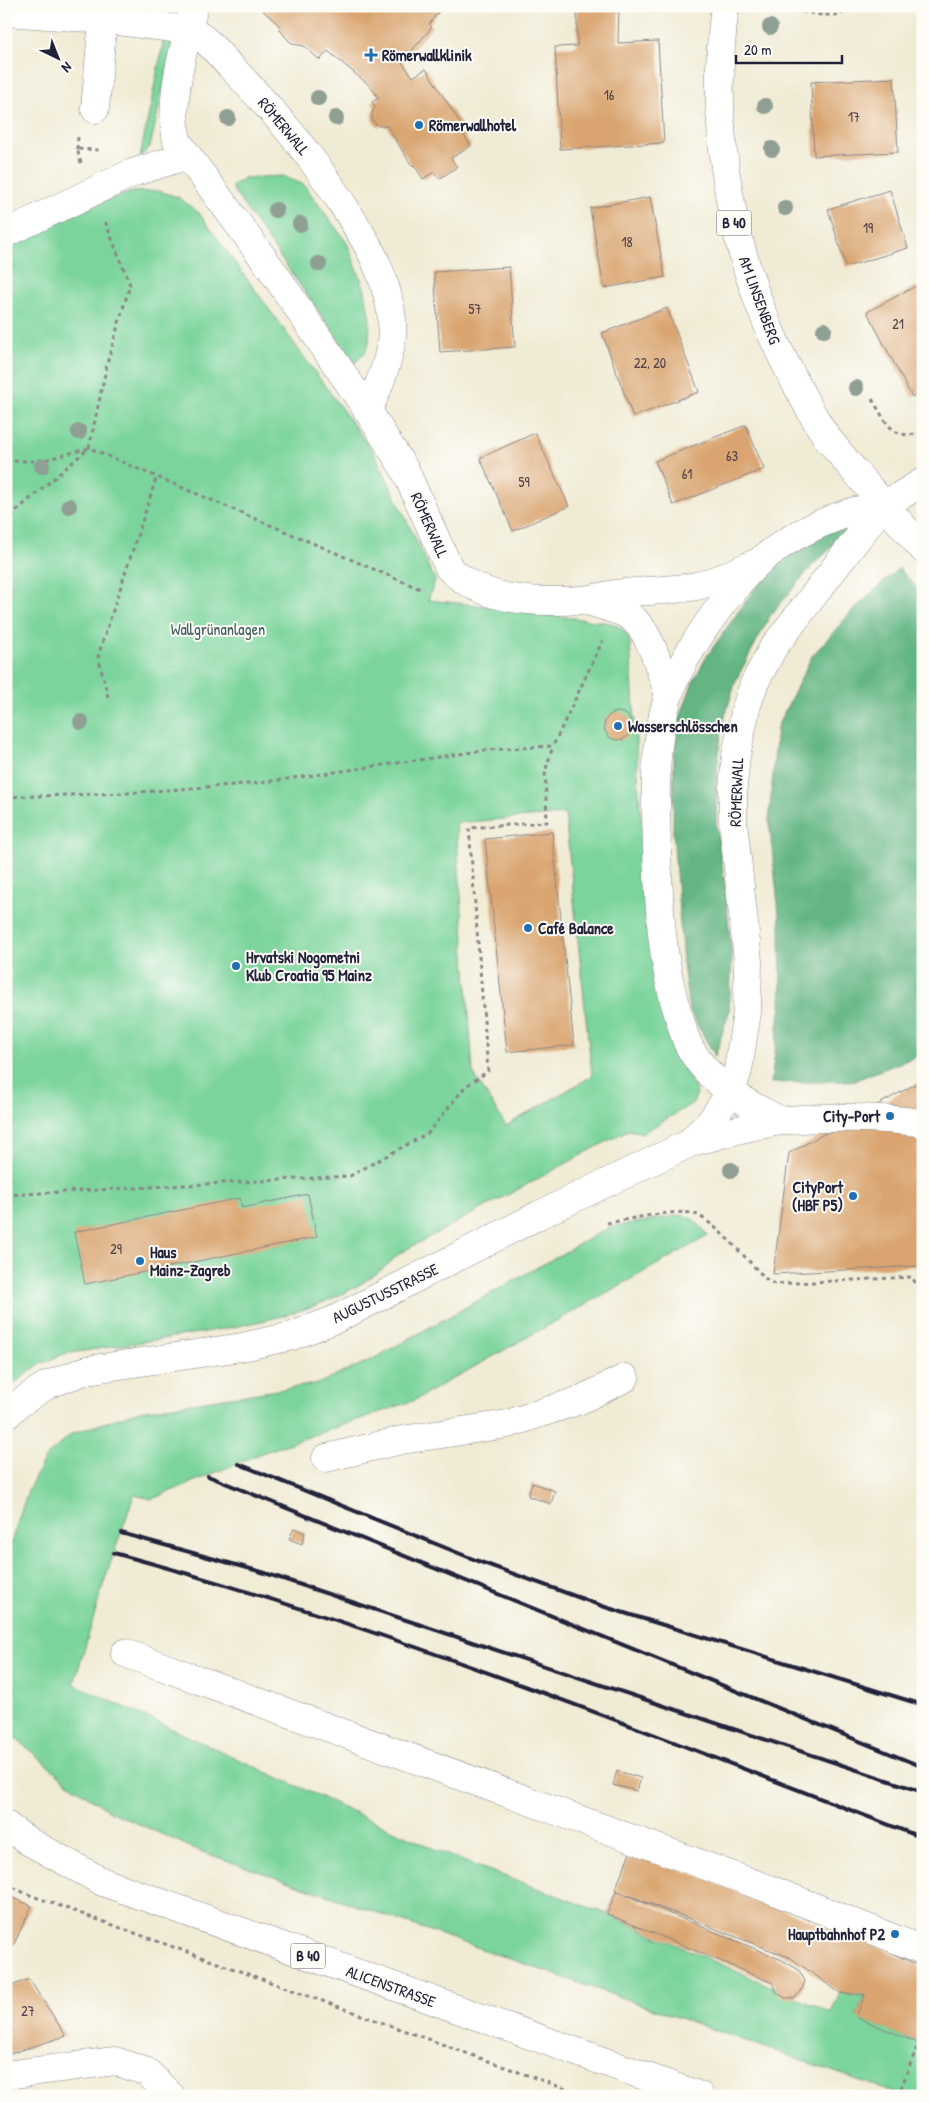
<svg xmlns="http://www.w3.org/2000/svg" width="929" height="2102" font-family="'Patrick Hand',sans-serif">
<style>
.green{fill:#7ad49b;stroke:#4e7b6b;fill-rule:evenodd}
.forest{fill:#63b683;stroke:#426c5f}
.building{fill:#d9a46f}
.lines{fill:none;stroke-linecap:round;stroke-linejoin:round}
.minor-casing{stroke:#898688;stroke-width:29}
.major-casing{stroke:#898688;stroke-width:29}
.path{stroke:#898688;stroke-width:3;stroke-dasharray:4 4;stroke-linecap:butt}
.minor{stroke:#fff;stroke-width:28}
.major{stroke:#fff;stroke-width:28}
.rail{stroke:#22223b;stroke-width:4}
.tree{fill:#909f93}
.poi-dot{fill:#1f6fb2;stroke:#fdfcf7;stroke-width:2}
.labels{text-anchor:middle;stroke-width:4;stroke-linejoin:round;paint-order:stroke}
.number-label{font-size:14px;fill:#504248}
.shield{fill:#fdfcf7;stroke:#646373;stroke-width:1}
.shield-label{font-size:15px;font-weight:bold;fill:#22223b}
.poi-label{font-size:16px;font-weight:bold;fill:#22223b;stroke:#fdfcf7;text-anchor:start}
.street-label{font-size:16px;fill:#22223b;stroke:#fdfcf7}
.park-label{font-size:16px;fill:#41605d;stroke:#fdfcf7}
</style>
<rect width="100%" height="100%" fill="#fdfcf7"/>
<filter id="ink" filterUnits="userSpaceOnUse"><feTurbulence type="fractalNoise" baseFrequency=".02" numOctaves="2"/><feDisplacementMap in="SourceGraphic" scale="10" xChannelSelector="R" yChannelSelector="G"/><feConvolveMatrix kernelMatrix="1 2 1 2 8 2 1 2 1" color-interpolation-filters="sRGB"/></filter>
<filter id="wash" filterUnits="userSpaceOnUse"><feTurbulence type="fractalNoise" baseFrequency=".0096" numOctaves="4" result="noise"/><feDisplacementMap in="SourceGraphic" scale="20" xChannelSelector="R" yChannelSelector="G"/><feGaussianBlur stdDeviation="1.12" result="paint"/><feColorMatrix in="noise" values="0 0 0 0 0 0 0 0 0 0 0 0 0 0 0 0 0 1.4 0 .05"/><feComposite in="paint" operator="in"/></filter>
<g filter="url(#wash)">
<rect width="100%" height="100%" fill="#f0ebd4"/>
<path class="green" d="M165,34L170,38L173,46L150,147L140,157Z
M283,176L304,185L347,243L365,290L370,321L369,342L365,353L355,363L235,193L232,186L244,178Z
M159,191L178,197L199,213L376,456L435,580L428,600L485,606L610,623C622,627 626,631 630,642L640,807L658,996L673,1048L697,1093L693,1103L643,1133L628,1130L400,1253C345,1310 255,1324 180,1336C142,1342 103,1348 64,1354L38,1365L6,1390V246L109,199L132,192ZM565,814L592,1076L506,1126L473,1073L456,823Z
M681,1215C695,1217 700,1226 708,1236L415,1400L262,1453L152,1499L134,1495L105,1579L74,1684L452,1857L607,1914L831,2013L840,1993L865,1995L856,2016L923,2045V2096H904L197,1850L108,1810L67,1782L6,1730V1558L28,1490L45,1458L71,1434L140,1411L317,1384L371,1360L610,1227Z"/>
<path class="forest" d="M848,518L850,530L812,566L770,616L736,680L722,726L717,770L716,823L725,886L732,958L729,1012L715,1056L689,1010L683,963L673,832L674,751L680,718L692,684L707,656L753,591L780,559Z
M899,568L923,595V1054L853,1081L771,1083L781,1004L780,923L769,820L777,727L812,656L856,607Z"/>
<g id="blocks">
<path class="building" d="M262,6H358L360,8L362,6H439L442,8L429,24L432,27L402,62L413,77L426,69L464,129L461,131L471,146L451,158L457,167L439,179L434,172L423,179L414,165L412,166L387,126H378L372,120V113L375,107L372,102L379,98L369,85L328,51L320,60L304,46L294,44L289,41L280,30L279,25L260,8Z
M563,6H619L618,43L658,41L664,143L560,149L555,47L577,46V10Z
M894,78L898,152L814,156L811,82Z
M890,190L908,248L846,267L828,209Z
M650,197L665,277L604,288L590,208Z
M509,267L515,347L440,352L434,272Z
M916,286L923,300V391L912,397L867,312Z
M667,308L699,392L633,417L602,333Z
M746,425L764,469L673,505L655,461Z
M535,433L569,506L513,531L480,458Z
M604 726a14 14 0 1 1 28 0a14 14 0 1 1-28 0Z
M552,832L574,1045L507,1052L485,839Z
M923,1080V1284L918,1266L773,1274L789,1153Z
M308,1194L317,1237L85,1284L74,1232L240,1198L242,1208Z
M532,1483L555,1491L551,1504L528,1496Z
M294,1528L305,1533L302,1544L289,1539Z
M617,1771L641,1778L637,1791L613,1785Z
M631,1850L882,1948L923,1968V2045L856,2017L865,1995L840,1993L791,1958L615,1890Z
M616,1891L782,1960L799,1970L805,1981L801,1992L794,1998H785L777,1993L773,1983L607,1914Z
M6,1895L32,1906L13,1946L6,1943Z
M6,1976L12,1986L29,1979L66,2036L6,2055Z"/>
</g>
</g>
<g filter="url(#ink)">
<use href="#blocks" fill-opacity="0" stroke="#898688" stroke-width="1"/>
<g class="lines">
<defs>
<path id="minor" d="M194,6C184,48 168,99 177,141L272,270L368,411L405,470L449,568C483,602 537,603 582,600C596,599 610,594 624,593C647,590 673,591 696,586C718,581 739,570 760,561
M6,12L103,19L188,30C206,36 218,54 231,67C275,112 309,152 343,205C366,241 384,269 391,312C397,345 381,381 368,411
M95,109L103,19
M6,233L132,173L186,156
M585,600C598,605 613,608 626,614C650,626 660,671 669,695
M326,1458L402,1440L508,1424L580,1400L625,1378
M125,1653L769,1889L923,1950
M6,2075L115,2061L147,2072L171,2096"/>
<path id="major" d="M725,6C708,136 732,265 794,380C804,399 814,419 826,436C856,475 891,512 923,549
M782,1121C746,1104 707,1082 688,1044C684,1036 682,1025 679,1017C661,962 659,906 657,849C656,798 652,747 668,697C680,658 729,589 760,561C787,538 822,521 855,511C864,509 874,507 883,504C897,499 910,489 923,482
M689,1143C720,1135 750,1125 782,1121C823,1116 881,1117 923,1123
M6,1416L17,1405L47,1385L87,1370L242,1347L292,1336L336,1319L539,1215L688,1144L710,1122L731,1092L738,1070L747,1012L748,961L733,821V787L736,755L746,708L754,684L773,648L884,504
M6,1825L28,1841L103,1882L700,2096"/>
</defs>
<use href="#minor" class="minor-casing"/>
<use href="#major" class="major-casing"/>
<path class="path" d="M916,6L923,8
M786,9L821,15H840L849,6
M77,149L78,137
M81,163L77,149L101,150
M872,399C886,421 893,444 923,431
M6,461H41L89,448L418,588H424
M6,523L16,511L89,448L108,360L130,285L105,221
M108,697L98,656L157,476
M6,797L127,793L259,783L487,750L553,746L603,640
M6,1195L350,1176L428,1133L465,1087L488,1071L469,828L547,822L545,772L553,746
M607,1223C627,1220 677,1208 695,1214C715,1222 749,1262 766,1279L775,1284L912,1277L923,1296
M6,1884L27,1894L585,2096
M898,2096L920,2039"/>
<use href="#minor" class="minor"/>
<use href="#major" class="major"/>
<path class="rail" d="M239,1464L478,1561L605,1607L923,1705
M208,1476L923,1767
M121,1533L262,1572L923,1792
M114,1553C391,1628 655,1735 923,1838"/>
</g>
<g class="tree">
<circle cx="770" cy="27" r="8"/>
<circle cx="318" cy="98" r="8"/>
<circle cx="765" cy="106" r="8"/>
<circle cx="228" cy="118" r="8"/>
<circle cx="336" cy="118" r="8"/>
<circle cx="772" cy="149" r="8"/>
<circle cx="785" cy="208" r="8"/>
<circle cx="276" cy="210" r="8"/>
<circle cx="300" cy="224" r="8"/>
<circle cx="319" cy="264" r="8"/>
<circle cx="824" cy="330" r="8"/>
<circle cx="856" cy="388" r="8"/>
<circle cx="79" cy="432" r="8"/>
<circle cx="42" cy="466" r="8"/>
<circle cx="69" cy="506" r="8"/>
<circle cx="81" cy="722" r="8"/>
<circle cx="731" cy="1170" r="8"/>
</g>
</g>
<g class="poi-dot">
<path d="M368.5 47.5h5v5h5v5h-5v5h-5v-5h-5v-5h5z"/>
<circle cx="419" cy="125" r="5"/>
<circle cx="618" cy="726" r="5"/>
<circle cx="528" cy="928" r="5"/>
<circle cx="236" cy="966" r="5"/>
<circle cx="890" cy="1116" r="5"/>
<circle cx="853" cy="1196" r="5"/>
<circle cx="140" cy="1261" r="5"/>
<circle cx="895" cy="1934" r="5"/>
</g>
<g class="labels">
<g class="number-label">
<text x="609" y="100">16</text>
<text x="854" y="122">17</text>
<text x="868" y="233">19</text>
<text x="627" y="247">18</text>
<text x="475" y="314">57</text>
<text x="898" y="329">21</text>
<text x="650" y="368">22, 20</text>
<text x="732" y="461">63</text>
<text x="687" y="479">61</text>
<text x="524" y="487">59</text>
<text x="116" y="1254">29</text>
<text x="28" y="2016">27</text>
</g>
<g class="shield">
<rect x="716.5" y="210.5" width="35" height="25" rx="4"/>
<rect x="290.5" y="1943.5" width="35" height="25" rx="4"/>
</g>
<g class="shield-label">
<text x="734" y="228">B 40</text>
<text x="308" y="1961">B 40</text>
</g>
<g class="poi-label">
<text x="382" y="61">Römerwallklinik</text>
<text x="429" y="131">Römerwallhotel</text>
<text x="628" y="732">Wasserschlösschen</text>
<text x="538" y="934">Café Balance</text>
<text x="246" y="963">Hrvatski Nogometni<tspan x="246" dy="18">Klub Croatia 95 Mainz</tspan></text>
<text x="880" y="1122" text-anchor="end">City-Port</text>
<text x="843" y="1193" text-anchor="end">CityPort<tspan x="843" dy="18">(HBF P5)</tspan></text>
<text x="150" y="1258">Haus<tspan x="150" dy="18">Mainz-Zagreb</tspan></text>
<text x="885" y="1940" text-anchor="end">Hauptbahnhof P2</text>
</g>
<g class="street-label">
<text transform="translate(284 126) rotate(50)" y="6">RÖMERWALL</text>
<text transform="translate(760 300) rotate(70)" y="6">AM LINSENBERG</text>
<text transform="translate(430 525) rotate(66)" y="6">RÖMERWALL</text>
<text transform="translate(736 792) rotate(-88)" y="6">RÖMERWALL</text>
<text transform="translate(385 1293) rotate(-26)" y="6">AUGUSTUSSTRASSE</text>
<text transform="translate(391 1986) rotate(20)" y="6">ALICENSTRASSE</text>
</g>
<g class="park-label">
<text x="218" y="635">Wallgrünanlagen</text>
</g>
</g>
<rect width="929" height="2102" fill="none" stroke="#fdfcf7" stroke-width="25"/>
<g transform="translate(58 58) rotate(137)" stroke="#fdfcf7" stroke-width="4" paint-order="stroke">
<path d="M0-4L9 19L0 12L-9 19Z" fill="#22223b"/>
<text y="-8" font-size="14" font-weight="bold" text-anchor="middle" fill="#22223b">N</text>
</g>
<path d="M736 55v8h106v-8" fill="none" stroke="#22223b" stroke-width="2.5"/>
<text x="744" y="55" font-size="15" fill="#22223b" stroke="#fdfcf7" stroke-width="4" paint-order="stroke">20 m</text>
</svg>
